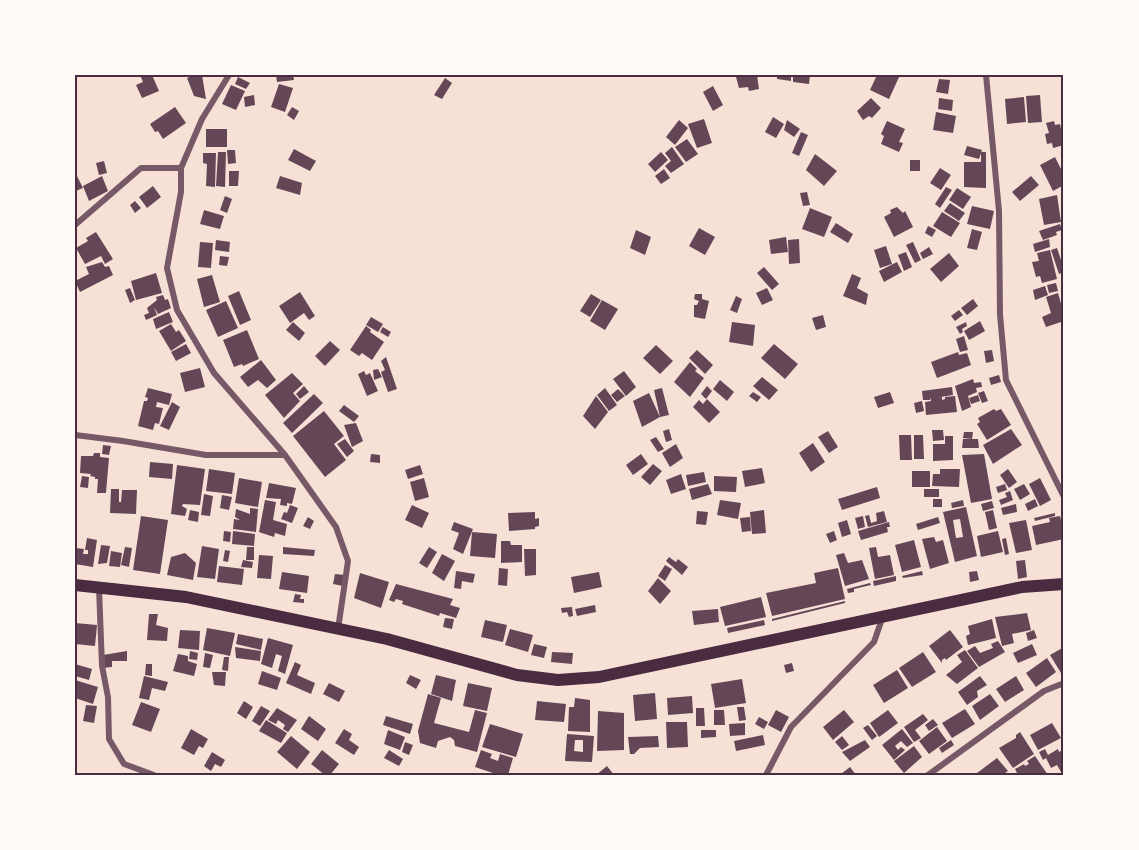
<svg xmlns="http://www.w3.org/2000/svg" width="1139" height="850" font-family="Karla,sans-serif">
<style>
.building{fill:#644757;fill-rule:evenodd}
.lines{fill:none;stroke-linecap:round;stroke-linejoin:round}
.minor{stroke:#755966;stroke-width:6}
.trunk{stroke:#4a2c40;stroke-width:12}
.neatline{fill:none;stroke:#4a2c40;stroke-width:2}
</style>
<rect width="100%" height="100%" fill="#f7e1d7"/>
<path class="building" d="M140,75H152L159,91L142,98L136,85L143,82Z
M194,75H202L206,99L194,96L187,78Z
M276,75H293L294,80L277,82Z
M747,75H757L759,89L749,91L748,87L739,88L736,77Z
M777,75H791V81L777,79Z
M793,75H810L809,84L793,82Z
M877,75H900L889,99L870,90Z
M238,77L250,83L246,89L235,84Z
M445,78L452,83L442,99L434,95Z
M939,79L950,80L948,94L936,92Z
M279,84L293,88L285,112L271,107Z
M231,85L245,91L236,110L222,104Z
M713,86L723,105L713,111L703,92Z
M254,95L255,105L245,107L244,97Z
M1040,95L1042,122L1028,123L1026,96Z
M1024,97L1026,122L1007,124L1005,99Z
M871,98L881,108L872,118L869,116L863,120L857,111Z
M939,98L953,100L952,111L938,109Z
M175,107L186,123L163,139L158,131L155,132L150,124Z
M292,107L299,111L294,120L287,115Z
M936,112L956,116L953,133L933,130Z
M773,117L784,124L776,138L765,132Z
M704,119L712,143L697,148L688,124Z
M679,120L688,128L675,145L666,137Z
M787,120L800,129L794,137L784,130Z
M887,121L905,129L899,142L903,143L899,152L881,144L884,136L881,134Z
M1054,121L1055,125L1060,124L1064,145L1053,148L1052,143L1047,144L1045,134L1049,133L1046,123Z
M206,129H227V147H206Z
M801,132L808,135L799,156L792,153Z
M687,139L698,154L686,162L675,147Z
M967,146L982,150L979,159L964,155Z
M672,147L684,164L671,173L665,166L671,161L665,153Z
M294,149L316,161L310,171L288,160Z
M227,150H235L236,163L228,164Z
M218,152H226L225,187L216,186Z
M661,152L668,160L655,172L648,164Z
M981,152H986V188L964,187V162H981Z
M203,153H216L215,187L206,186L207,164L203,163Z
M815,154L837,171L824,186L806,170Z
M1055,157L1064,175V185L1053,191L1040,165Z
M910,160H920V171H910Z
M104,161L107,173L99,175L96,163Z
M940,168L951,175L941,190L930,183Z
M664,169L670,178L661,184L655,176Z
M229,171H239L238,186H229Z
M77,176L83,188L76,191L75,177Z
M102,176L108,191L89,201L83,186Z
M280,176L302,183L300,195L276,188Z
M1031,176L1039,185L1020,201L1012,192Z
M153,186L161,197L147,208L139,197Z
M946,187L952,190L940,208L935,204Z
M957,188L971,197L963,209L949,200Z
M807,192L810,205L803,206L800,193Z
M1057,195L1061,222L1044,225L1039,199Z
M225,196L232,199L227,213L220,210Z
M135,201L141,208L135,213L130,205Z
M950,203L965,213L959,221L944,211Z
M972,206L994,211L990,229L967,224Z
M897,207L903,213L905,211L913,227L894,237L884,217L891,213L890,210Z
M810,208L832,217L824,237L802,229Z
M204,210L224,216L220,229L200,224Z
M942,212L960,223L951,237L933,226Z
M836,223L853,234L848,243L830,232Z
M1060,224L1062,230L1056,232L1057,235L1043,240L1039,231Z
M928,226L936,230L932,237L925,233Z
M699,228L715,237L705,255L689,246Z
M972,229L982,232L977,250L967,248Z
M636,230L651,237L645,255L630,248Z
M96,232L113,259L105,264L101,256L85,264L76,248L88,241L86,238Z
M786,237L788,252L771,254L769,240Z
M799,239L800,263L789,264L788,240Z
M1049,239L1050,247L1035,252L1033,244Z
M216,240L230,242L229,252L215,250Z
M200,242L213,243L211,268L198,267Z
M913,242L921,260L915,263L906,245Z
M886,246L892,264L880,268L874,250Z
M929,247L933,254L923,259L920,253Z
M1057,248L1064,269V272L1059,274L1051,250Z
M1050,250L1057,279L1042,283L1040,276L1036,277L1032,262L1039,261L1037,253Z
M906,252L912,267L904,271L898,255Z
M949,253L959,266L941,282L930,269Z
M220,256L229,257L227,266L219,265Z
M102,262L105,267L109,266L113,275L80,292L75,281L89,274L86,267Z
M897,262L902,272L884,282L879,271Z
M764,267L779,284L772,290L757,273Z
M156,273L162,293L136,300L131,281Z
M852,274L861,278L857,288L868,294L866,305L843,296Z
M212,275L220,302L204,307L197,279Z
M1056,283L1058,291L1049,293L1047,285Z
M1045,286L1048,295L1035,300L1033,290Z
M130,288L135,300L130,303L125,290Z
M767,288L773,300L762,305L756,293Z
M239,291L251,320L240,325L228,296Z
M300,292L315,316L309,320L304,313L290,323L279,306Z
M1058,293L1064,314V321L1046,327L1042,317L1051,313L1046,297Z
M591,294L601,300L590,317L580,311Z
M695,294H702V299L709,301L705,319L694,317V305H697L699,301L694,299Z
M163,295L165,300L168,299L171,308L158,314L154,307L157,315L146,320L144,315L149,313L147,308L157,300L156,297Z
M736,296L742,299L737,313L730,310Z
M973,299L978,306L967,315L961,308Z
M602,300L618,309L605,330L590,321Z
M226,301L238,328L218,337L206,310Z
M959,310L963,315L955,321L951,316Z
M169,312L173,322L156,329L153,319Z
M823,315L826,327L816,330L812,318Z
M371,317L383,324L378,332L366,325Z
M980,321L985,331L969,340L964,331Z
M293,322L305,333L299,341L286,330Z
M732,322L755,325L753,346L729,342Z
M966,322L967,326L962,329L963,332L960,334L956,327Z
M171,324L176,332L179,330L186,341L171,351L159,331Z
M366,326L371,330L370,332L384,342L372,360L362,353L359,356L350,350Z
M383,327L391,332L388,337L380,332Z
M247,330L259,359L243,366L242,364L234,367L223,340Z
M964,336L968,350L960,352L956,339Z
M330,341L340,350L325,366L315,356Z
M186,344L191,353L176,361L171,352Z
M774,344L798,364L785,379L761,358Z
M656,345L673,361L660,374L643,358Z
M697,350L713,365L705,374L689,358Z
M992,350L994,361L986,363L984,351Z
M958,352L959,355L967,353L971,365L937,378L931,362Z
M386,357L397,389L388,392L381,372L385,370L381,361Z
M261,360L276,380L267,388L258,380L248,387L240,377Z
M690,362L697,369L695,371L704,378L690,397L674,382Z
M200,368L205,387L185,392L180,373Z
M378,369L382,377L374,380L373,370Z
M364,371L366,375L370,373L378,391L367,396L358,374Z
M624,371L636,387L626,396L613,379Z
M292,373L303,384L293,393L300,401L284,418L265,395Z
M999,375L1001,382L991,385L989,378Z
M762,377L778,390L769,400L753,386Z
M973,379L974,383L981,382L982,387L976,388L977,392L968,396L971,407L962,411L955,386Z
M720,380L734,392L727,401L713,389Z
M304,386L309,392L300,399L296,394Z
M707,386L712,391L706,399L701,394Z
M952,387L953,395L935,398L942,397V400L945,399V397L955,396L957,412L926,415L925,402L931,401V398L930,400H923L922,391Z
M148,388L172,394L169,405L157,402L156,407L163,408L159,424L155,423L153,430L138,426L144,401H147L148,398L145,397Z
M605,388L617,405L609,411L597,395Z
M662,388L669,415L660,417L654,390Z
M618,389L625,396L617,402L611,395Z
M984,391L988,401L982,403L978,393Z
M753,392L761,397L757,402L749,396Z
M890,392L894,403L878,408L874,397Z
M649,393L660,417L642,427L633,401Z
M314,394L323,403L292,433L283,423Z
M978,395L980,401L971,404L969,398Z
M596,396L608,412L595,429L583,416Z
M707,399L720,412L709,423L693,407L699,400L703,404Z
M922,401L924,411L916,413L914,403Z
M172,402L180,407L169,430L160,426Z
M344,405L359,416L354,422L339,411Z
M994,409L996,411L1001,409L1011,425L987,440L977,424L980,422L978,418Z
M324,411L344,436L334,444L346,460L325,477L293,436Z
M356,423L363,441L352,447L344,425Z
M669,429L672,440L666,442L663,431Z
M1011,429L1022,445L993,464L983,445Z
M932,430H943L944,440L933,441Z
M828,431L838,447L829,453L818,437Z
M964,432H973L972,439L963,438Z
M899,435H911L912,460H900Z
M914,435H923L924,459H914Z
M945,436H953V460L933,461V444H945Z
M656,437L664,449L658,452L650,440Z
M345,439L354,451L347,457L337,444Z
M963,439H978L979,448H962Z
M813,443L825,462L811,472L799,453Z
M676,444L683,458L670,467L662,453Z
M103,445L111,446L109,455L102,454Z
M94,453H100V457L109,458L106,493H97L98,479H95V477L90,476L91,474L80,473L81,456H93Z
M371,454L380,455V463L370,462Z
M641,454L648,464L633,475L626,465Z
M984,454L992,499L971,503L962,455Z
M150,462L173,464L172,479L149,477Z
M653,464L662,471L650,485L641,477Z
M177,465L205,469L200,505L183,504L182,506L187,509L185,516L171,514Z
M420,465L423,474L408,479L405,470Z
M762,468L765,483L745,487L742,471Z
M209,469L235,473L232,494L206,491Z
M940,469H960L959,487L932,486L933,474H940Z
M1008,469L1017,482L1009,488L1000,475Z
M912,471H930V487H912Z
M704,472L706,482L688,486L686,475Z
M681,474L686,489L671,494L666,480Z
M82,476L89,477L88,488L80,487Z
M714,476L737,477L736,492L714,491Z
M239,478L262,482L258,507L235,503Z
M424,478L429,497L415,501L410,482Z
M1040,478L1051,500L1040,506L1029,484Z
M269,483L296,488L292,504L287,503V506L280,505L281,499L266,498Z
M708,484L712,494L692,500L689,489Z
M1005,484L1007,490L998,493L996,487Z
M1024,484L1030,494L1020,500L1014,489Z
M877,487L880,498L842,510L838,499Z
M111,489H119V502H121L122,490H137L136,514L110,513Z
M924,489H939V497H924Z
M1010,491L1013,500L1001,505L999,500L1007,497L1005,493Z
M204,494L213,496L210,516L201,515Z
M222,495L232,497L229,510L220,508Z
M933,499H942V507H933Z
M1035,499L1038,506L1028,511L1025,504Z
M265,500L276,502L273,520L287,524L285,536L275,533L274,537L259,532Z
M720,500L741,503L738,519L717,515Z
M963,500L964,506L952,508L951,503Z
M992,501L994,508L983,511L981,504Z
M1016,504L1017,512L1003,515L1001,508Z
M290,505L298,508L292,523L281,519L284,512L287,513Z
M412,505L429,513L422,528L405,520Z
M966,507L977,556L955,562L943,512ZM960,519L963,537L956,538L953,520Z
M250,508L258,509L256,532L233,529L234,519L240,520L235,517L236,509L250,514Z
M190,510L199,512L198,522L188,520Z
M764,510L766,533L752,534L750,512Z
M993,510L997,528L989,530L985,512Z
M697,511L708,512L706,525L696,524Z
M884,511L887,522L868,527L865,516L869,515L871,523L877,521L876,513Z
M535,512V519L539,518V526L535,527V529L509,531L508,513Z
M1055,513V516L1035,521L1034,518Z
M141,516L168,520L160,574L133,570Z
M863,516L865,527L858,529L855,518Z
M1060,516L1061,520L1064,519V539L1036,545L1032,526L1050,522L1049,518Z
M308,517L314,521L310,529L303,526Z
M750,517L751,531L742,532L740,518Z
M938,517L940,523L918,530L916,524Z
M847,520L851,534L842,537L838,523Z
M1026,520L1032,550L1016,553L1009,523Z
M454,522L473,529L463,554L453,549L459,533L451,530Z
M889,522L890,527H887L888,532L861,540L858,531Z
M224,531L231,532L230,542L223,541Z
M233,531L255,534L254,546L232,544Z
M834,531L837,540L830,543L826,534Z
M998,531L1003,552L981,557L977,536Z
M472,532L497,534L495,558L470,556Z
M934,537L936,542L943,540L949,563L930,569L922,539Z
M87,538L97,540L93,567L75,564V548L84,549L83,554H88V550H85Z
M1006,538L1009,554L1005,555L1002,539Z
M914,540L921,567L902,572L895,545Z
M501,541H510L511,545H522V562L501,563Z
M101,545L110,546L107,563L98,564Z
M202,546L219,549L215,579L197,577Z
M125,547L132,548L129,567L121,565Z
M247,547H254V560H246Z
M283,547L315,550L314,556L283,554Z
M429,547L437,552L427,568L419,563Z
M876,547L878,557L890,555L894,575L875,579L869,548Z
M524,549H536V575L525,576Z
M225,550L230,551L228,562L223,561Z
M111,551L122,553L120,567L109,566Z
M185,553L196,563L193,580L167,575L171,557Z
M844,553L848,563L862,560L869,579L845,586L836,555Z
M442,554L455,561L444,581L432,573Z
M259,555L273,556L271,579L257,578Z
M669,557L676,562L678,559L688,567L682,575L666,561Z
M243,560L253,562L252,568L241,567Z
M1025,560L1027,577L1018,579L1016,561Z
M665,565L672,569L665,581L658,576Z
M219,566L244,569L242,585L217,582Z
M499,568L508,569L507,586L498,585Z
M838,568L845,599L772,616L766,593L816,583L814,573Z
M456,571L475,574L473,583L462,581L461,589L454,588Z
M922,571L923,575L903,578L902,576Z
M977,571L979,580L970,582L969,572Z
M282,572L309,576L307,593L279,589Z
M599,572L602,587L574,593L571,577Z
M360,573L389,582L381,608L354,598Z
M335,574L345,575L343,586L333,584Z
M896,576V581L874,586L873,581Z
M658,578L671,591L660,604L648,591Z
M870,583L871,585L854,589V592L848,593L847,589Z
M396,584L453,599L450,605L460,608L456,618L440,613L439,616L402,604L403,601L396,599L394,602L389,600Z
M295,594L301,595L300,599H304V603L293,602Z
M761,597L766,617L725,626L720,607Z
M845,601V603L772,621V619Z
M595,605L596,612L577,616L575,609Z
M572,607L573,616L569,617L567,612L562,613L561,608Z
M718,609L719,622L694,625L692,611Z
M1027,613L1031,630L1012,634L1014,643L1002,646L995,617Z
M149,614H158L156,625L168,628L167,641L147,640Z
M445,618L454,619L452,629L443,627Z
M992,619L996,638L968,645L966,636L970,634L968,626Z
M485,620L507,625L503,642L481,637Z
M764,620L765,625L728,633L727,628Z
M75,623L97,625L95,646L75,644Z
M207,628L235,633L230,656L203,650Z
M510,629L533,635L528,652L505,645Z
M180,630L200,631L199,650L178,648Z
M950,630L963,647L946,660L945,658L942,660V663L929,646Z
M1034,630L1037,638L1028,641L1026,633Z
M238,634L263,639L261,650L236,644Z
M268,638L293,645L285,674L278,671L282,656L276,654L272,668L261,664Z
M998,641L1005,652L979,667L967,651L975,646L980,653L993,648L991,644Z
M534,644L547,647L544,658L531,655Z
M1032,644L1037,655L1018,663L1013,653Z
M235,647L261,651L260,661L236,658Z
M1064,647V671L1061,673L1050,655Z
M965,650L978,668L957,684L946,675L962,662L957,655Z
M127,651V661H112V667L103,668V655Z
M190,651L198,653L197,660L189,659Z
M552,652L573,653L572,664L551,662Z
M923,652L936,672L912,687L899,668Z
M205,653L213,655L210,668L203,667Z
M178,654L188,656V661L197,664L194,676L173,671Z
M224,657H229L228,671L222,670Z
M1047,658L1056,672L1036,687L1026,673Z
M295,662L301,665L297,675L315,683L311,694L286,683Z
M792,663L794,671L786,673L784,665Z
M75,664L92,669L89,680L75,676Z
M146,664H152V676L145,675Z
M897,670L908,688L884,703L873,685Z
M262,671L281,678L277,690L258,684Z
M212,672H226L225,686L214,685Z
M410,675L421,680L416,689L406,683Z
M436,675L456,680L452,701L431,694Z
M144,676L168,682L165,691L152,688L149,700L139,698Z
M980,676L987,685L977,691L978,697L967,705L958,692Z
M1016,676L1024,690L1005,702L996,689Z
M742,679L746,703L715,708L711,684Z
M75,680L98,687L93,704L75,698Z
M329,683L345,691L339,702L323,694Z
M468,683L492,688L487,711L463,706Z
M655,693L657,719L635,721L633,695Z
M428,694L441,698L434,723L469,732L475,710L487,713L477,752L455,746L454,740L450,737L438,741L436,748L420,743L418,731Z
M990,694L999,706L980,720L972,706Z
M692,696L693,713L668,715L667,698Z
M575,698L590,700V732L568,731L569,707H574Z
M244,701L253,707L246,719L237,713Z
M537,701L566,704L564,722L535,720Z
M141,702L160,709L151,732L132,725Z
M86,705L97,706L94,723L83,721Z
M261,706L270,711L260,726L252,721Z
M737,707H744L746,720L739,721Z
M277,708L297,720L288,732L283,729L285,725L278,720L276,724L268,720Z
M696,708H704L705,726H696Z
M965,709L975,724L952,738L942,723Z
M714,710H724L725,725H714Z
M776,710L789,717L781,732L768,725Z
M844,710L854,722L833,740L823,727Z
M888,710L898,723L879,737L870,723Z
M598,711L624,713V750L597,751Z
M923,714L928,720L915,730L921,738L914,742L904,727Z
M309,716L326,729L318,741L301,729Z
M386,716L413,724L410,734L383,725Z
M759,717L768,722L764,729L755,724Z
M933,719L938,725L929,731L925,725Z
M266,720L287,733L281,743L259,731Z
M666,722H687L688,747L667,748Z
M745,723V735L730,736L729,724Z
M1052,723L1061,738L1038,750L1030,735Z
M490,724L523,734L516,757L482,747Z
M868,725L877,736L872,740L863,728Z
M937,727L947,741L929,754L919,741Z
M191,729L208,739L203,748L199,746L194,755L181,748Z
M344,729L352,734L349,740L359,747L354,755L335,743Z
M902,729L913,743L907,747L901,741L895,746L898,750L901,747L905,750L894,760L882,745Z
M388,730L405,737L400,750L384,744Z
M701,730H716V737L701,738Z
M1020,732L1034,754L1013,768L999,748L1016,738V735Z
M567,734L594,736L592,762L565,761ZM575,740H583V752L574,751Z
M763,735L765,745L736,751L734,741Z
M291,736L310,752L297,769L277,752Z
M658,736L659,747L640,748L634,754H630L628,737Z
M842,736L849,745L842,750L835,742Z
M865,740L870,747L850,761L842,752Z
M951,740L954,745L942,753L939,748Z
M405,742L413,745L409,755L402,752Z
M914,746L922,757L904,773L894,761Z
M1045,749L1048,755L1058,749L1059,752L1064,749V771L1061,772L1057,765L1051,768L1046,758L1043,760L1039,752Z
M322,750L339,764L330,775H325L311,764Z
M389,750L403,759L399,766L384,758Z
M481,750L492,754L490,758L498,761L500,754L513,758L508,775H499L475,767Z
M212,752L225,760L221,767L215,764L211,771L204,766Z
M1035,756L1048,775H1018L1015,769L1024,764L1025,766L1029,764L1027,761Z
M997,758L1008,771L1002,775H978L977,773Z
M607,766L614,775H596Z
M850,767L856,775H842L841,774Z"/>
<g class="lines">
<path class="minor" d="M229,75L202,119L181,168V192L167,268L177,310L214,373L285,455L336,527L348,561L338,629
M986,75L999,211L1000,315L1006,380L1064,497
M75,225L141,168H181
M75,435L123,441L206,455H285
M99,588L102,666L108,697L109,739L124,764L154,775
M766,775L791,727L874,642L883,616
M928,775L1044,691L1064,683"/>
<path class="trunk" d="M75,585L186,597L387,639L517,675L558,680L599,677L1022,587L1064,584"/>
</g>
<rect width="1139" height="850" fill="none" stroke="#fffaf5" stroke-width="153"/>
<rect x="76" y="76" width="986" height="698" class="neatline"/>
</svg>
